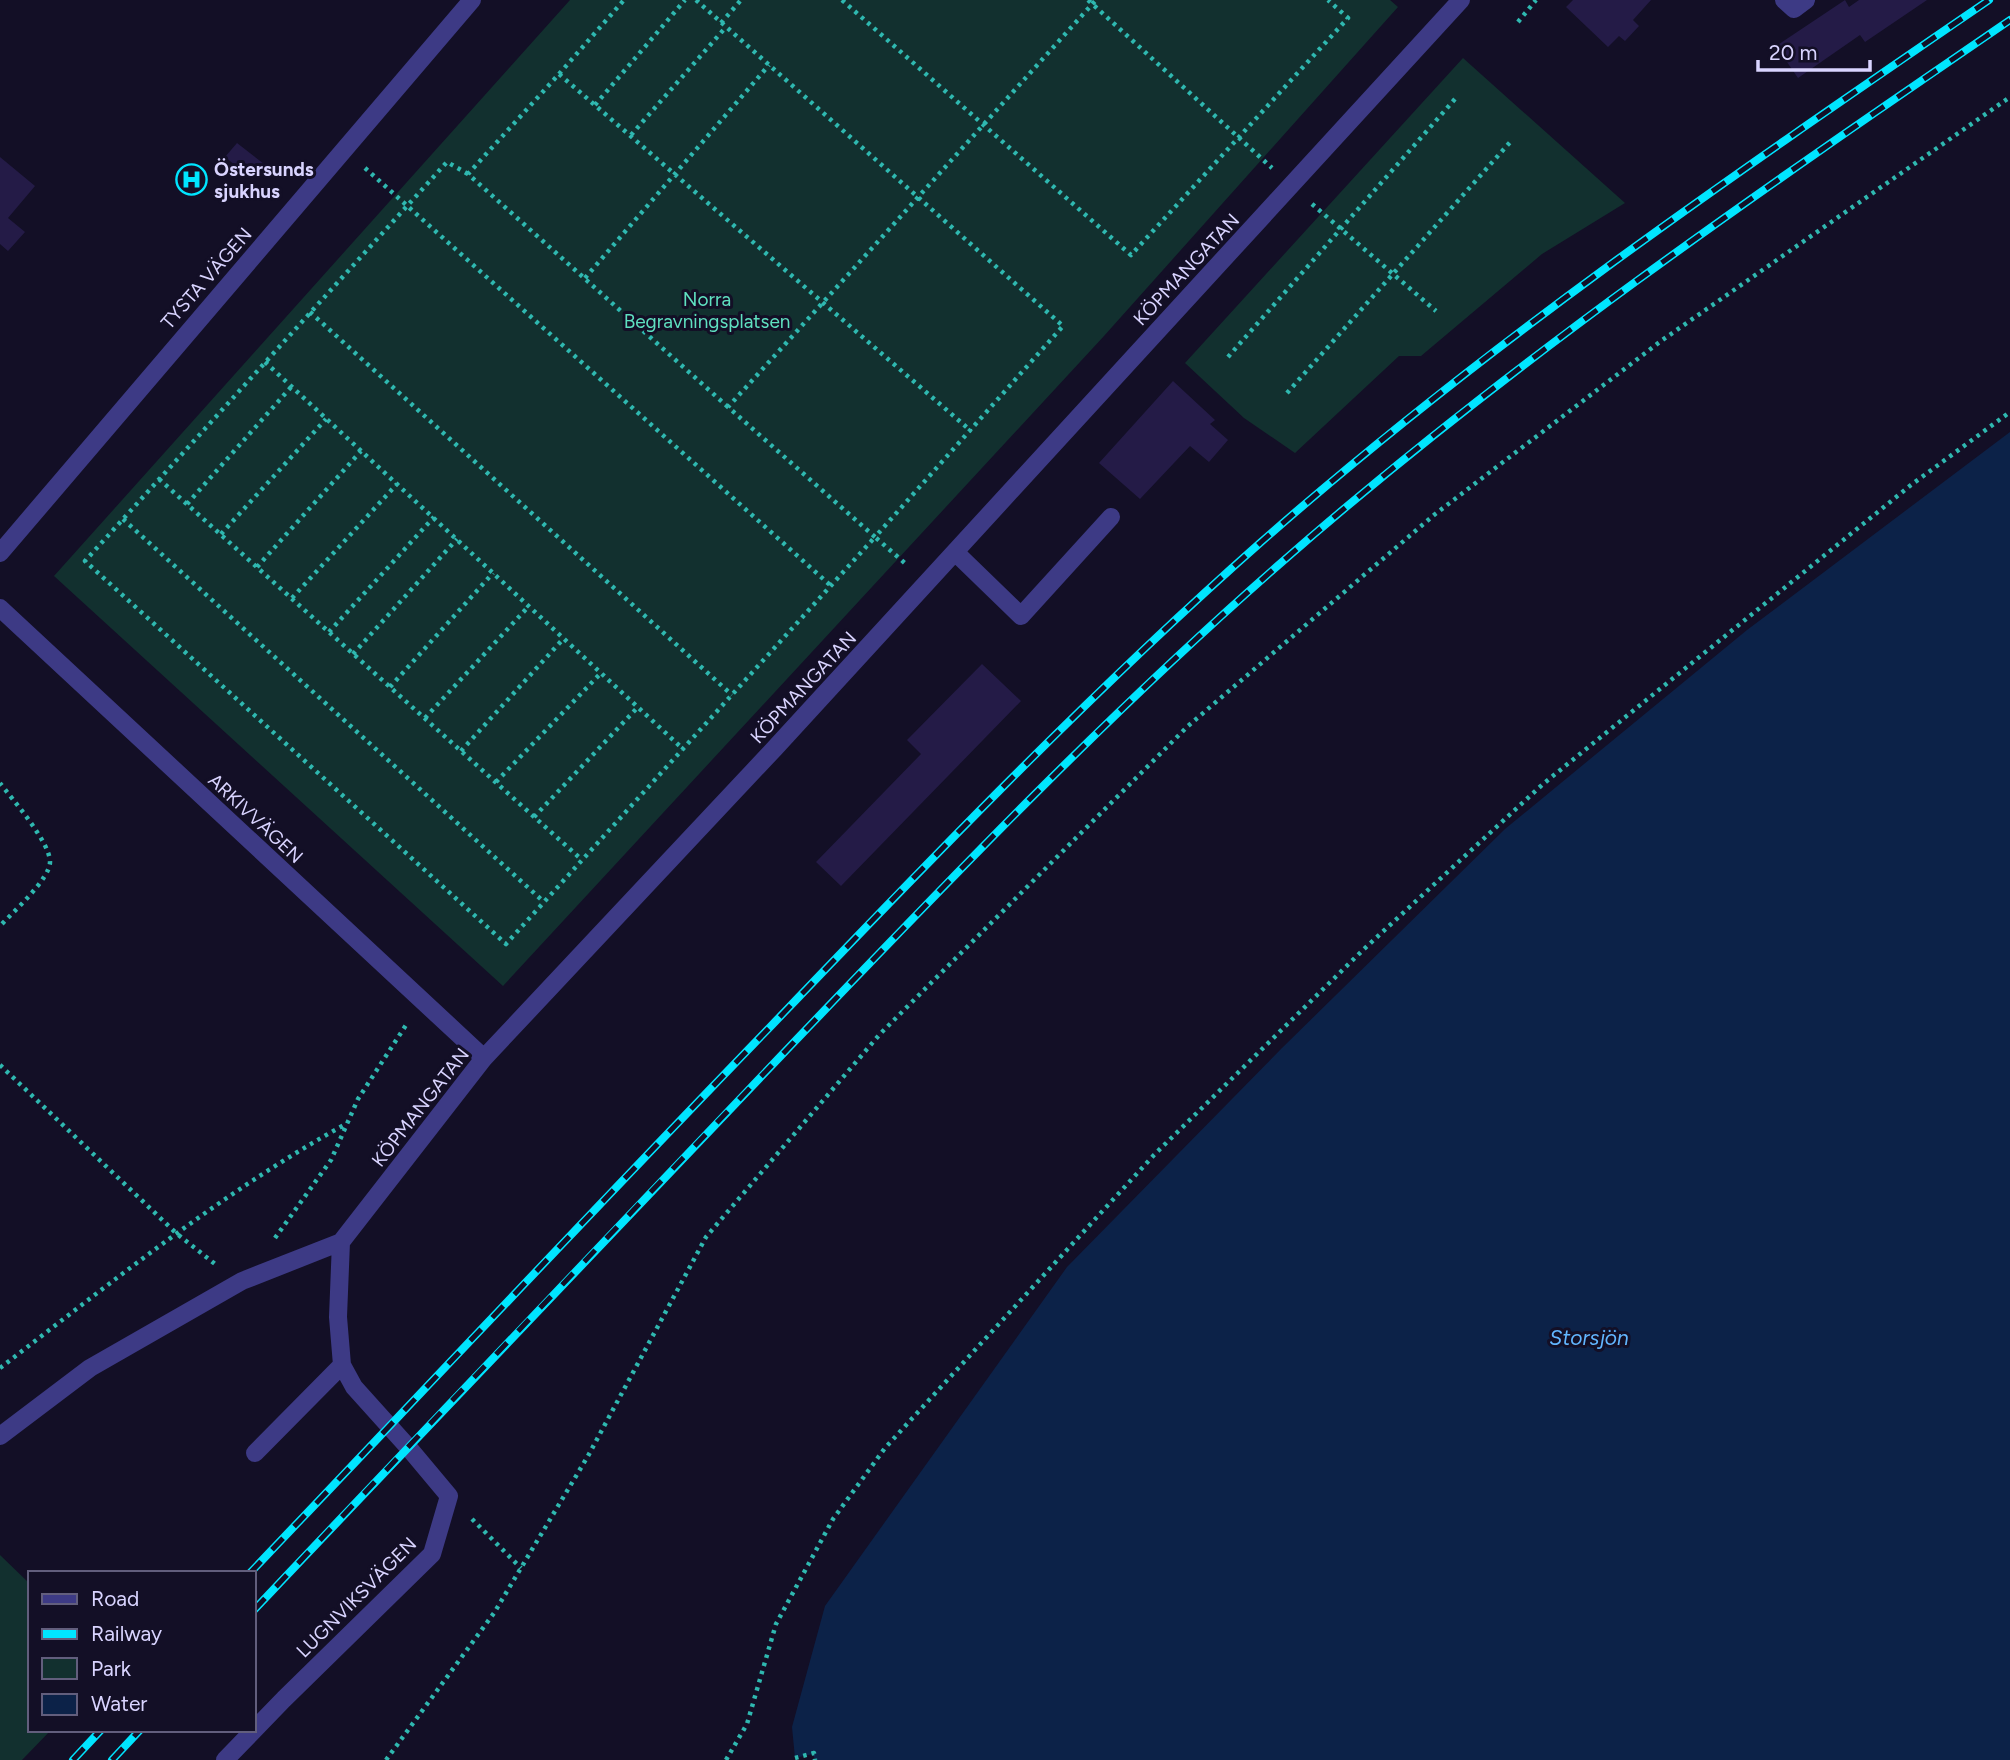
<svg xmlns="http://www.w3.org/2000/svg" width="2010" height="1760" font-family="Figtree,sans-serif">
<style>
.green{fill:#12302f}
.water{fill:#0c2248}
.building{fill:#241b47}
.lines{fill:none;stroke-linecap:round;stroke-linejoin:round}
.path{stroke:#2fb8b0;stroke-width:4.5;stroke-dasharray:3.5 5;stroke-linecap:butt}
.minor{stroke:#3d3a85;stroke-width:18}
.rail-casing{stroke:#00e5ff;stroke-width:8}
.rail{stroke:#130f26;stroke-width:5;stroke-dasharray:16;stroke-linecap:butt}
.labels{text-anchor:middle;stroke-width:6;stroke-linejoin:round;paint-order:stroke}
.poi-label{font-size:19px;font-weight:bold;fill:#d9d4ff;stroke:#130f26;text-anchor:start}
.street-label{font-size:19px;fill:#d9d4ff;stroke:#130f26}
.park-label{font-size:19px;fill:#5fe0c0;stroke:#130f26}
.water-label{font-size:21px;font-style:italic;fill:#62b6ff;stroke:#130f26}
</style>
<rect width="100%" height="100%" fill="#130f26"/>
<path class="green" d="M570,0H1390L1398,7L1104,336L503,986L54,576Z
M1463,58L1625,203L1542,254L1421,356H1399L1295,453L1244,418L1185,363Z
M0,1555L30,1584V1730H51L22,1760H0Z"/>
<path class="water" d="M2010,432V1760H815L813,1754L795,1758L792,1727L825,1606L1067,1267L1281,1049L1505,829L1747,630Z"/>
<path class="building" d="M1573,0H1651L1633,20L1639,26L1625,41L1619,36L1608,47L1566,7Z
M1845,0L1849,7L1859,0H1927L1865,42L1860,35L1798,78L1776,46Z
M237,143L264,164L252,179L225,157Z
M0,157L35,186L8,218L25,232L8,251L0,244Z
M1173,381L1215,420L1210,424L1228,440L1209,462L1190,446L1140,499L1099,463Z
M982,664L1021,701L841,886L816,862L921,754L907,740Z"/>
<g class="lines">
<path class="path" d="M696,0L1063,326L875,537L728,407C851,272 973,136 1096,0
M842,0L1131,255L1348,18L1328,0
M1088,0L1272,168
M1518,22L1536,0
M721,23L741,0
M559,74L624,0
M595,105L685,0
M631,135L726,27
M365,168L830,585
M468,174L447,162L85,561L506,944L875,537L907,565
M1312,204L1436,311
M585,278L769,65
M310,312L732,695
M1228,357L1455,99
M265,362L683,749
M1287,393L1512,140
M728,407L468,174L559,74L971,431
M159,479L582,860
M187,504L292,386
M123,519L544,902
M221,534L326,419
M257,567L361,451
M292,598L397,484
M329,632L434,517
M353,654L457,539
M390,687L493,573
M425,718L529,606
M461,751L564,638
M496,782L601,673
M0,783C12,799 50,842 50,862C50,879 12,913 0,926
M534,817L638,707
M0,1065L176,1233L215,1264
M275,1238L331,1160L358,1099L408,1022
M0,1368C111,1283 221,1193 344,1125
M472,1519L521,1568
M795,1758L814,1753L815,1760
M386,1760L494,1613L588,1456L706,1237L880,1034L1188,726L1434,515L1661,341L2010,97
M726,1760L747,1724L776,1624L833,1519L885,1448L1154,1155L1364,949L1543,784L1911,485L2010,412"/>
<path class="minor" d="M1784,0L1794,9L1806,0
M955,552L1021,616L1111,517
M0,553L472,0
M0,608L484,1058
M0,1436L90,1368L242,1281L341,1242
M255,1453L342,1365
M225,1760L284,1699L432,1554L449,1496L408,1447L354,1387L342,1365L338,1317L341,1242L484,1058L775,748L1461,0"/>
<defs>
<path id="rail" d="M250,1573C424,1390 597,1206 772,1025C930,860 1088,695 1260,543C1488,342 1739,171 1989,0
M254,1610C434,1419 615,1229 797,1039C954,875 1111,711 1282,562C1510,362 1760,191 2010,20
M73,1760L101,1730
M112,1760L140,1730"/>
</defs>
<use href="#rail" class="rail-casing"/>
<use href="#rail" class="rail"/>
</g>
<defs>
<symbol id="hospital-ring" viewBox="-11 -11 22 22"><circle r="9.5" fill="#130f26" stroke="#00e5ff" stroke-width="1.5"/><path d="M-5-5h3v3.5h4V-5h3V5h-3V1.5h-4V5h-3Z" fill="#00e5ff"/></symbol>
</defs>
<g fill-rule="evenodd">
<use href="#hospital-ring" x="174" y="162" width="35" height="35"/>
</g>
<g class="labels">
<g class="poi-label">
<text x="214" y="176">Östersunds<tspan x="214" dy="22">sjukhus</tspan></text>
</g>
<g class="street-label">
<text transform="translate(1186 269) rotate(-47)" y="7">KÖPMANGATAN</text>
<text transform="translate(206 278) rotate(-49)" y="7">TYSTA VÄGEN</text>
<text transform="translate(803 687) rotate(-47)" y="7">KÖPMANGATAN</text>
<text transform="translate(256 818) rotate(43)" y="7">ARKIVVÄGEN</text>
<text transform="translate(420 1107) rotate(-52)" y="7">KÖPMANGATAN</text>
<text transform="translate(356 1597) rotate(-45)" y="7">LUGNVIKSVÄGEN</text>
</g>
<g class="park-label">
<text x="707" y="306">Norra<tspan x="707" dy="22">Begravningsplatsen</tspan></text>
</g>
<g class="water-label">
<text x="1589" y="1345">Storsjön</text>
</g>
</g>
<rect x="28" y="1571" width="228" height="161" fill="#130f26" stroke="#625e7d" stroke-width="2"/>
<rect x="42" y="1594" width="35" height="10" fill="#3d3a85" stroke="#625e7d" stroke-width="2"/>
<text x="91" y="1606" font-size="21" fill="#d9d4ff">Road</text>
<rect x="42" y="1629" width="35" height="10" fill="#00e5ff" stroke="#625e7d" stroke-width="2"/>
<text x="91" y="1641" font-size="21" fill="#d9d4ff">Railway</text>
<rect x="42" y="1658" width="35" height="21" fill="#12302f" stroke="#625e7d" stroke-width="2"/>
<text x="91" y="1676" font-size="21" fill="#d9d4ff">Park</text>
<rect x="42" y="1694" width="35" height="21" fill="#0c2248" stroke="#625e7d" stroke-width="2"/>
<text x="91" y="1711" font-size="21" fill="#d9d4ff">Water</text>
<path d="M1758 60v10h112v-10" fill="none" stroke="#d9d4ff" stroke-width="3.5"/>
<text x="1769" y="60" font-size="21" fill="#d9d4ff" stroke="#130f26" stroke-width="5" paint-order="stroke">20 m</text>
</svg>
